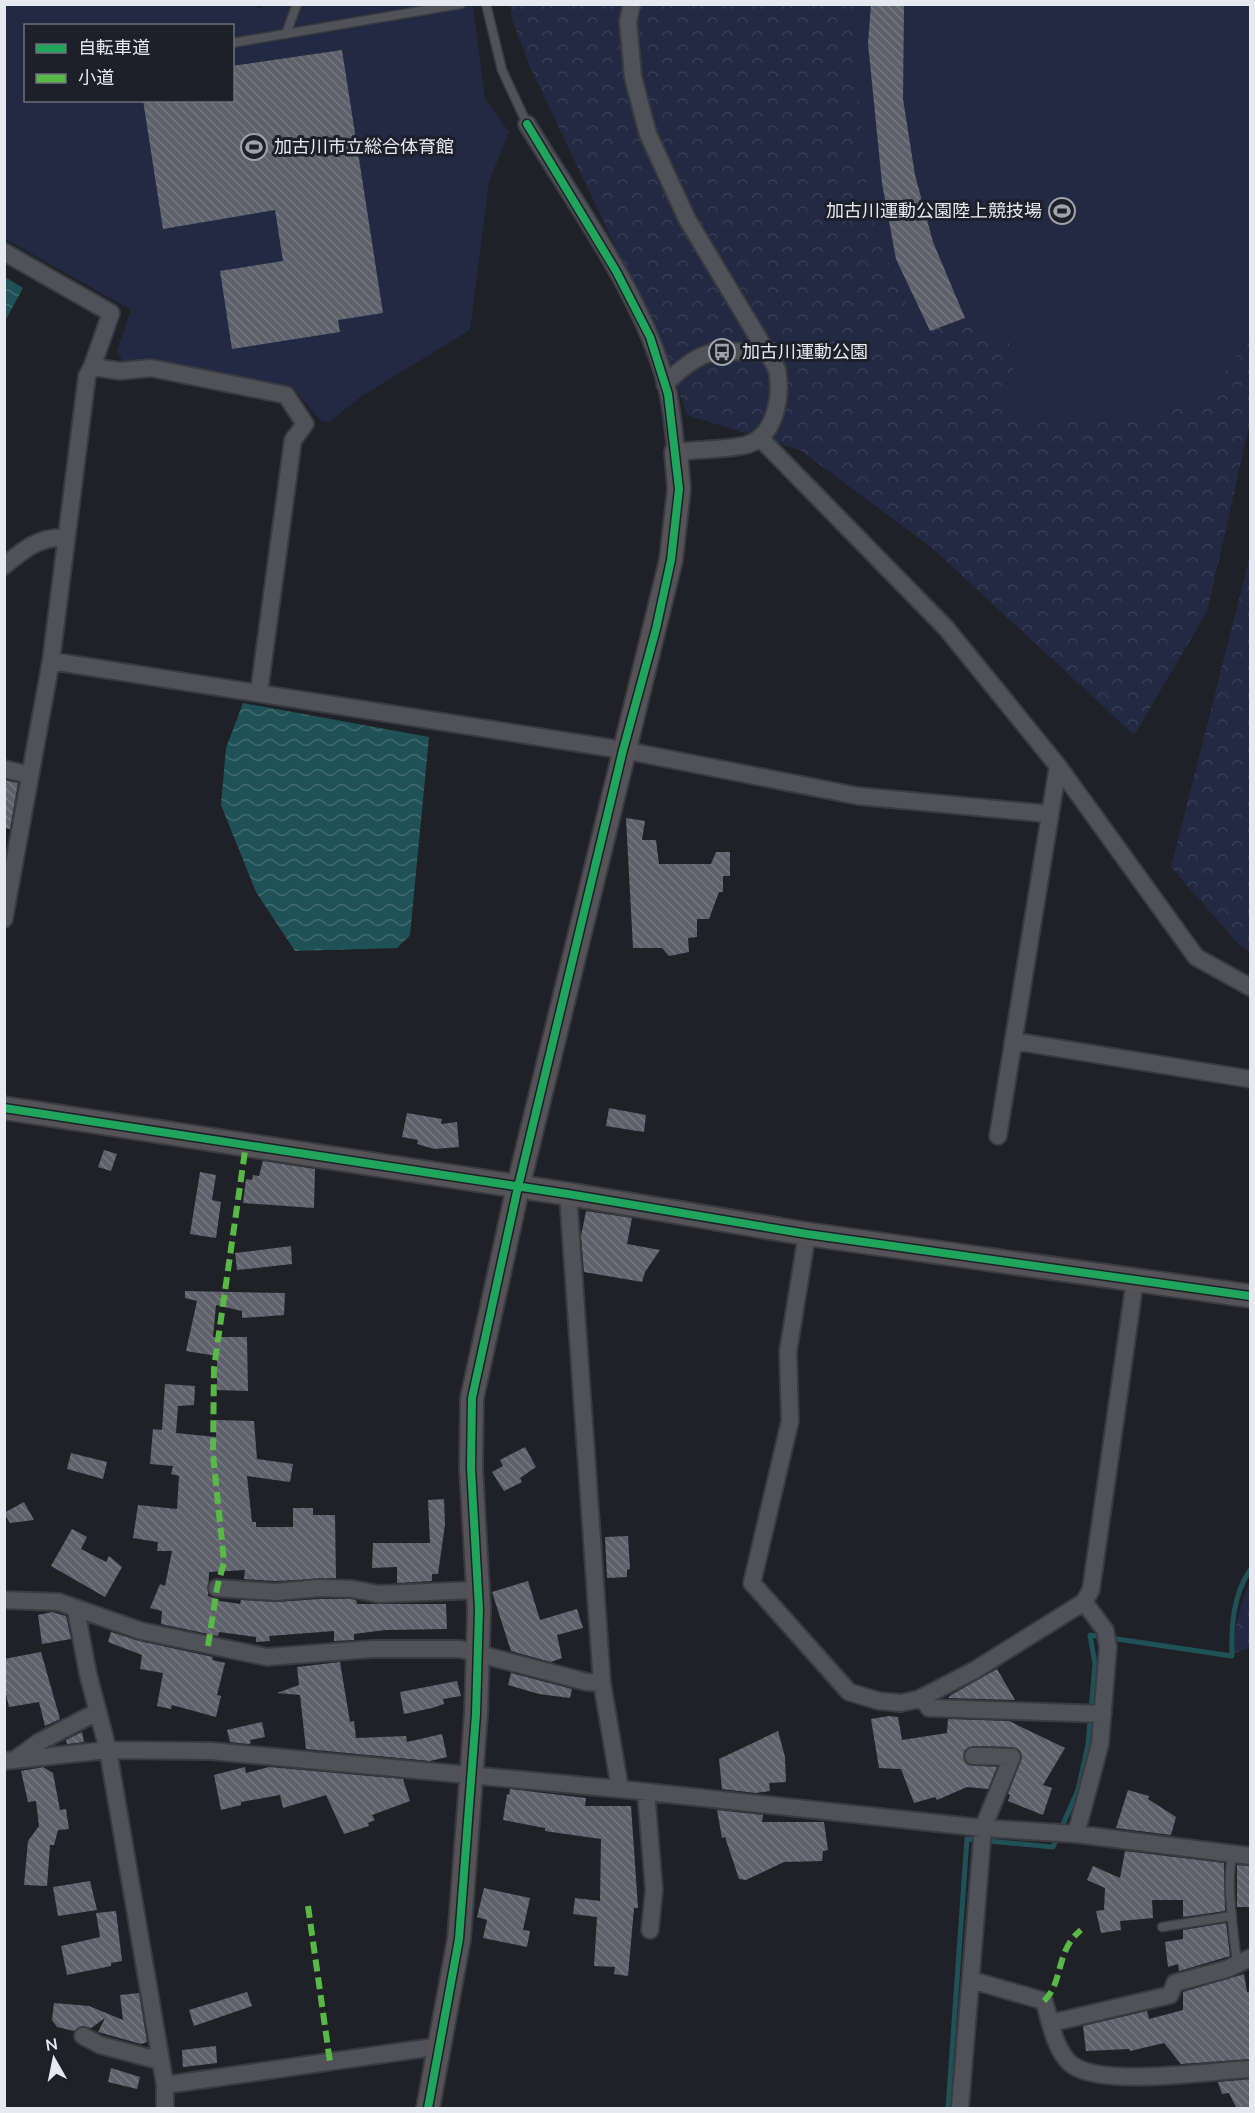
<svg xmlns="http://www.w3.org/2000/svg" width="1255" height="2113" font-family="Mulish,'Noto Sans JP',sans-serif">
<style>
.forest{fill:url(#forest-crowns)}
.pitch{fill:#212943;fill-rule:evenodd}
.water{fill:url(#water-waves)}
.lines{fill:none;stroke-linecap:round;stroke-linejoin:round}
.stream{stroke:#1f5256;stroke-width:5}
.building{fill:url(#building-back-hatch)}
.lane-casing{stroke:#3a3b40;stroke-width:11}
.street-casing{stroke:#3a3b40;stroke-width:20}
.secondary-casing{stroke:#3a3b40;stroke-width:26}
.lane{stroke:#505257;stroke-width:8}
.street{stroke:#505257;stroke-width:16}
.secondary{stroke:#565357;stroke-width:22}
.quiet{stroke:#58b947;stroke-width:6;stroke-dasharray:12 6;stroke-linecap:butt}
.cycleway-casing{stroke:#1d202a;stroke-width:11}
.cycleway{stroke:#20a55d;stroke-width:8}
.labels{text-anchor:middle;stroke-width:6;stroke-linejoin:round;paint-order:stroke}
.poi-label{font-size:18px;fill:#e7e9f0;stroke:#1d202a;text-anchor:start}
</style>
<defs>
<pattern id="forest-crowns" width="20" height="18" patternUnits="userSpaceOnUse" patternTransform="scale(1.5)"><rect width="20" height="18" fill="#212943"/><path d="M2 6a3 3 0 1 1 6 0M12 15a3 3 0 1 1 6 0" fill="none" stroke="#363e55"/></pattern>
<pattern id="water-waves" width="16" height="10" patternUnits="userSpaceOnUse" patternTransform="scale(1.5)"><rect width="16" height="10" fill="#1f5256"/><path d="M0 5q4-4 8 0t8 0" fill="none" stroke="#406b6f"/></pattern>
<pattern id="building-back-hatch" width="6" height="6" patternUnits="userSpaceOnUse" patternTransform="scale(1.5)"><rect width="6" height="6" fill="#5e616b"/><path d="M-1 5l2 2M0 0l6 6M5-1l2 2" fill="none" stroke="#757880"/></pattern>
</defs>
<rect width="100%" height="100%" fill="#202127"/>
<path class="forest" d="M510,5H1250V422L1207,612L1134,735L931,547L800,450L687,415L666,353L529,65L513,22Z
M1250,556V952L1238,944L1171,867Z
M1250,1584V1648L1234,1653C1233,1631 1240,1604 1250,1584Z"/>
<path class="pitch" d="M249,4L261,9L263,4L473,5L485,99L509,132L489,182L470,330L362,396L329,422L320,420L294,389L151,361L123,362L117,352L131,310L5,239V5ZM26,26H232V100H26Z
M856,5H1250V338L1205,398L1135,422H1057L997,408L1021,350L965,318L920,334C906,302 890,270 879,237C857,171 858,74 856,5Z"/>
<path class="water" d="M5,277L23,288L5,321Z
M243,703L429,737L410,935L397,948L295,951L256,892L221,805L226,748Z"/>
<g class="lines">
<path class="stream" d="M948,2108L967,1839L1053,1847L1078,1790L1088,1745L1095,1664L1090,1635L1232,1656C1231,1627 1233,1595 1250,1570"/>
</g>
<path class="building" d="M871,4H904L903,99L915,175L933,242L965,318L930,331L896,259L882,183L868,43Z
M342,50L383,313L338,320L340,332L232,349L220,271L283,261L275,210L163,229L143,100H232V66Z
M4,780L18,783L10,829L4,828Z
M626,818L645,821L642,840H656L659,864H711L716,852H730V876H723V892H719L709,919H697V937L688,938L689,952L669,956L662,948H633Z
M609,1108L646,1115L644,1132L606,1126Z
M407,1113L442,1119L441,1124L457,1122L459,1147L434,1149L417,1144L418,1140L402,1137Z
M104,1150L117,1154L111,1171L98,1167Z
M263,1161L315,1169L314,1208L243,1203L246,1179L252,1180L253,1175L259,1176Z
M200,1172L216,1175L212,1200L221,1202L216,1238L190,1234Z
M586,1211L632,1218L627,1244L660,1250L645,1272L642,1282L584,1272L581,1236Z
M291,1246L292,1264L237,1270L235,1253Z
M185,1291L285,1293L284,1315L242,1318V1311L216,1305L213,1337H247L248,1391L217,1390V1356L186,1351L197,1301L185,1298Z
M165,1384L195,1386L194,1405L178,1406L176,1433L216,1437V1420L254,1421L257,1459L293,1464L290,1482L247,1476L252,1522H256V1527H293V1508H313V1515H335L336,1578L276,1581L244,1579L245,1570L209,1572L208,1596L220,1601L240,1604L241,1600L277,1602L319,1599H351L356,1600L357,1604H446L447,1629L385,1630L354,1634V1640L334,1641V1631L269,1636L270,1641L256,1642V1637L219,1632L218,1636L161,1624L162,1611L150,1608L160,1584L165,1586L172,1551H157L158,1542L133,1538L138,1505L177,1509L179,1476L171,1474L173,1466L150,1464L153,1429L162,1430Z
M525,1447L536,1467L520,1478L522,1482L504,1491L492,1472L503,1466L500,1460Z
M71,1453L107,1462L103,1479L67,1469Z
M444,1499L445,1524L438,1574H432V1581L397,1583V1567L372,1568L373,1543H430L428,1500Z
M24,1502L34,1520L10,1523L4,1513Z
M72,1529L87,1537L81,1549L106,1562L109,1556L122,1567L105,1597L51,1566Z
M628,1536L630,1569L627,1570V1577L607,1578L605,1537Z
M528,1581L540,1620L577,1609L583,1628L557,1635L562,1658L551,1662L511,1651L492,1592Z
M52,1612L66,1616L71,1639L42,1644L38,1615Z
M111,1632L139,1641L213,1657L212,1660L225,1663L217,1695L221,1696L216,1717L172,1705L171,1709L157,1706L163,1673L140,1669L142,1655L108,1642Z
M41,1652L60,1719L45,1726L39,1702L9,1707L4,1686V1659Z
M340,1662L350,1722L354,1721L356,1738L406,1736L407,1742L442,1734L447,1757L430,1761L306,1749L300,1695L277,1693L299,1685L297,1667Z
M997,1669L1015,1700L948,1698L951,1695Z
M511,1673L572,1689L570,1698L539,1694L508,1685Z
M457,1681L461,1696L443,1699L444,1704L432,1708L404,1714L400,1692Z
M889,1716L898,1717L902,1740L947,1733L948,1719L1009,1721L1065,1748L1043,1785L1052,1788L1043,1815L1008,1801L1010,1795L1008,1794L1022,1757L1020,1751L1012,1747L973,1746L964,1751V1760L968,1765L997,1767L988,1789L967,1787L937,1800L935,1797L914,1803L901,1769L879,1768L871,1719Z
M262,1722L265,1737L250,1740L251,1743L248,1744L230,1742L227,1730Z
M778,1731L785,1757L786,1782L769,1783L770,1791L756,1793L722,1789L719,1759Z
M82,1732L84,1742L67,1744L66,1740Z
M43,1767L53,1773L60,1810L66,1809L69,1829L58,1830L54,1845H50L47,1886L24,1885L28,1841L39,1826L36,1801L28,1802L21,1771Z
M245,1767L246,1773L269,1767L403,1779L410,1801L372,1815L375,1820L368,1823L369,1826L344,1834L326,1795L283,1808L280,1795L241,1802V1805L221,1810L214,1775Z
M510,1789L586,1798L585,1806H631L638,1908H634L628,1976L614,1974L615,1967L594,1966L597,1917L573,1914L575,1898L600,1901L601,1839L545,1831V1828L503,1820L507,1794L509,1795Z
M1128,1790L1149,1796L1148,1799L1176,1817L1171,1835L1116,1828Z
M717,1810L763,1815L762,1822H824L828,1850L823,1851L822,1861L784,1862L746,1880L739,1879L725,1837L722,1838Z
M1125,1851L1224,1863L1225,1911L1183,1917V1900H1152L1153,1918L1120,1921L1121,1930L1101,1933L1096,1911L1104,1910L1105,1888L1087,1880L1093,1866L1120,1878Z
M1237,1865L1251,1866V1907H1237Z
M90,1881L97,1910L58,1916L53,1887Z
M484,1888L530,1898L523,1930L530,1931L527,1947L483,1938L487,1920L477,1917Z
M116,1911L122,1961L111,1963V1966L67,1975L61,1946L100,1937L96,1913Z
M1226,1923L1230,1956L1179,1971L1178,1964L1168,1967L1165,1942L1183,1939V1930Z
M1244,1974L1247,1992L1251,1991V2059L1181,2064L1164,2043L1130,2051L1129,2049L1086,2051L1083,2026L1147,2011L1149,2019L1183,2010V1992Z
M247,1992L252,2006L194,2026L189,2010Z
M139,1993L147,2042L141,2044L98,2032L105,2018L91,2028L82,2026L74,2031L57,2027L52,2020L54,2003L89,2006L123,2020L120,1995Z
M216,2046L217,2063L183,2067L182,2050Z
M111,2068L140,2077L137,2089L108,2082Z
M1251,2079V2109H1237L1229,2093L1222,2094L1218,2082Z"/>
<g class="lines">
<defs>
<path id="lane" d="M486,4L502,70L527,124
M286,34L297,4
M232,43L461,4
M1233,1853C1225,1879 1234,1935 1237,1963
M1162,1927L1232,1916"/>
<path id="street" d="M527,124C575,204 647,301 668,392C672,412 674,432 676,452C698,449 724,450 746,445C776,437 782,395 777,369L687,219L648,134L633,77L628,21L632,4
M4,252L111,313L92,367
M665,384C706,344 716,351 769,353
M760,438L946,628L1058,766L1196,957L1250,987
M4,566C23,550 41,535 66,538
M51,661L623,750L858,796L1050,814
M4,769L30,775
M4,919L51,661L87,376L92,367L120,371L151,368L286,395L305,424L293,440L259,692
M1013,1041L1250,1079
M998,1136L1058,766
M568,1194L602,1683L620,1789
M807,1234L788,1352L790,1421L752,1583L849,1692L879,1701L901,1703L919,1699L975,1670L1084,1602
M217,1588L276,1592L319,1588L352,1589L379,1594L478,1590
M4,1600L59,1602L141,1631L267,1657L373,1649H460L587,1682L602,1683
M76,1610L88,1674L108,1750L165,2085V2108
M922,1697L929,1708L1103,1714
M16,1759L39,1742L97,1712
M4,1761L108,1750L211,1751L620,1789L983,1828L1076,1834L1250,1856
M646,1792L654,1890L650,1930
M1076,1834L1100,1744L1108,1647L1105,1630L1084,1602L1091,1590L1135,1280
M971,1980L1044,2001C1050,2020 1055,2051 1071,2064C1100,2088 1211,2071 1250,2069
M1051,2023L1170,1995L1175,1983L1227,1969L1250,1958
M83,2036L100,2045L161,2061
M165,2085L441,2046
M960,2108L983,1828L1012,1757L973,1756"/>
<path id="secondary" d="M4,1108L568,1194L807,1234L1250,1296
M428,2108L459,1939L476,1714L479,1609L471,1468L472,1398L518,1187L671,560L679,489L676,452"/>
</defs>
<use href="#lane" class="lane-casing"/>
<use href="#street" class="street-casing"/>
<use href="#secondary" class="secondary-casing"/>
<use href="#lane" class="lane"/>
<use href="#street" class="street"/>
<use href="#secondary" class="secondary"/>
<path class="quiet" d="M208,1646L217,1588L224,1562L213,1454L214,1368L246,1144
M308,1906L330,2062
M1044,2001C1064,1982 1055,1951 1081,1930"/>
<defs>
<path id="cycleway" d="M4,1108L568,1194L807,1234L1250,1296
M428,2108L459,1939L476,1714L479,1609L471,1468L472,1398L518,1187L623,750L656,629L671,560L679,489L668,394L650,337L616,271L527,124"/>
</defs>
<use href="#cycleway" class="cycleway-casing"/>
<use href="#cycleway" class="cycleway"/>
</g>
<defs>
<symbol id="stadium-ring" viewBox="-11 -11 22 22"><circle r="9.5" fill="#1d202a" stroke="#a1a3aa" stroke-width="1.5"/><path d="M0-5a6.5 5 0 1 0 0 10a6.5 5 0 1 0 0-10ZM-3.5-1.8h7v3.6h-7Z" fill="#a1a3aa"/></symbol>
<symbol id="bus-ring" viewBox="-11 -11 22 22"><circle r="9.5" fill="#1d202a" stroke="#a1a3aa" stroke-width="1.5"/><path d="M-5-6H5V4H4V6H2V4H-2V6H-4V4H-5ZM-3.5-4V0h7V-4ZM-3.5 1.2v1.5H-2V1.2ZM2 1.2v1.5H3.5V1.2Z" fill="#a1a3aa"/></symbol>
</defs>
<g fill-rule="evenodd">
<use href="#stadium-ring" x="239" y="132" width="30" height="30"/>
<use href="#stadium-ring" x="1047" y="196" width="30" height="30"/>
<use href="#bus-ring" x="707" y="337" width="30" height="30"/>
</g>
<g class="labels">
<g class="poi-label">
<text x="274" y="153">加古川市立総合体育館</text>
<text x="1042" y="217" text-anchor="end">加古川運動公園陸上競技場</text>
<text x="742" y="358">加古川運動公園</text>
</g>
</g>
<rect width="1255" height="2113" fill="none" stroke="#e7e9f0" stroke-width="12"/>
<rect x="24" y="24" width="210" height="78" fill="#1d202a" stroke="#6e7079" stroke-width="1.5"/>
<rect x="36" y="44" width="30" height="9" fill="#20a55d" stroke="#6e7079" stroke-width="1.5"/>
<text x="78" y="54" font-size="18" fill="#e7e9f0">自転車道</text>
<rect x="36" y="74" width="30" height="9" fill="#58b947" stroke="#6e7079" stroke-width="1.5"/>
<text x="78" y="84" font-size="18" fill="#e7e9f0">小道</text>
<g transform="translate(54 2059) rotate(351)" stroke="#1d202a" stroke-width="4.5" paint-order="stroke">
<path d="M0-4.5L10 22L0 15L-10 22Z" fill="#e7e9f0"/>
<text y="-9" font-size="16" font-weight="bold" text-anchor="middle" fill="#e7e9f0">N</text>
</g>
</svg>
